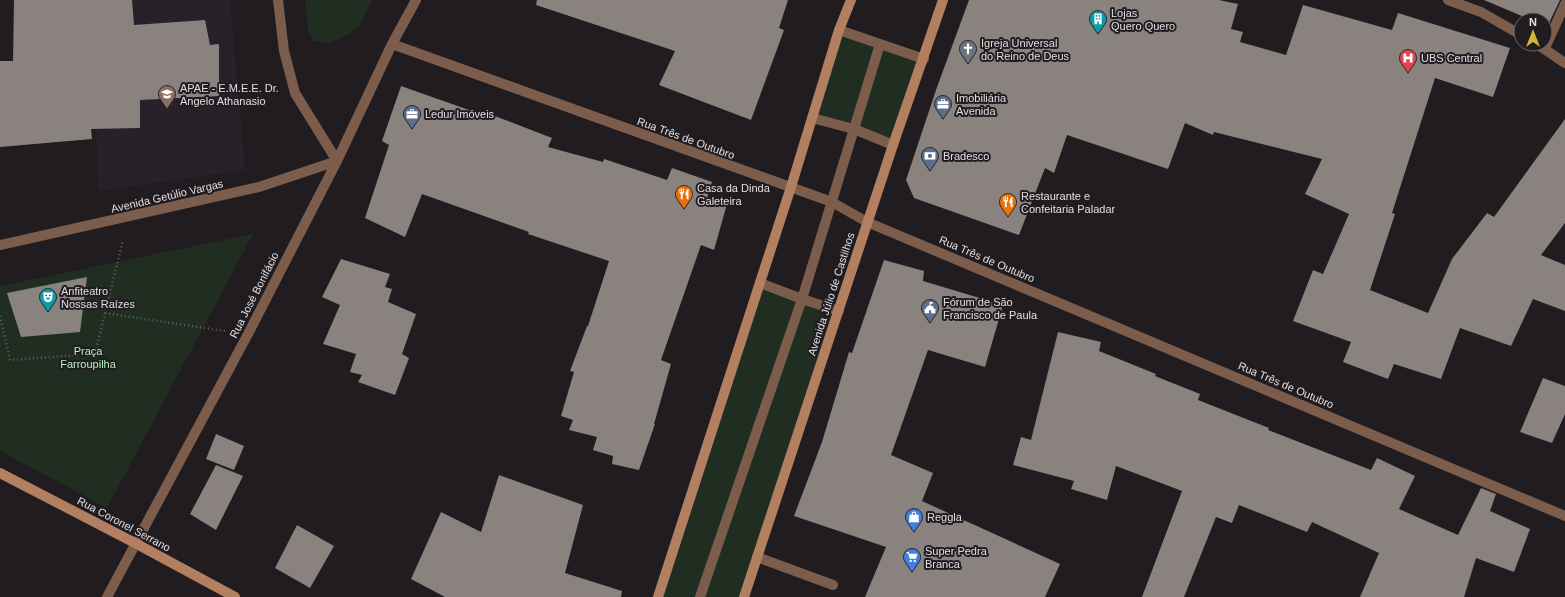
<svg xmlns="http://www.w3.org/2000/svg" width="1565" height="597" font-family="Arial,sans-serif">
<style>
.built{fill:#29212a}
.green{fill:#1f2e21}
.building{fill:#89827e}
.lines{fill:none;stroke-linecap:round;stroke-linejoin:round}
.path{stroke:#635f63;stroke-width:2.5;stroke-dasharray:1 3;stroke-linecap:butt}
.service{stroke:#7c5c4a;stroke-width:10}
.pedestrian{stroke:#7c5c4a;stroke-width:10}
.minor{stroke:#7c5c4a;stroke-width:10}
.secondary{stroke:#b27f61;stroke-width:10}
.labels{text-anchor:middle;stroke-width:4;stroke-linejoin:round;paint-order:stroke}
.poi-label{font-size:11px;fill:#e1dee1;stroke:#201c20;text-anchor:start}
.street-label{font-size:11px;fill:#e1dee1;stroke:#201c20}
.park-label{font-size:11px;fill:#b9edbe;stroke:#201c20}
</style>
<rect width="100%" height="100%" fill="#201c20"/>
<path class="built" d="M97,0H230L245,170L99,191L92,49Z"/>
<path class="green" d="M305,0H372L358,28L342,38L329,43L314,41L308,31Z
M839,30L924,59L893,145L812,118Z
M253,234L107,508L0,451V286Z
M760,283L839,311L744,597H658Z"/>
<path class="building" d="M14,0H132L134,25L205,20L210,45L219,44V96L140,100V128L91,129L92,139L0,147V61H13Z
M537,0H788L779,28L784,30L751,120L659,85L675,51L536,5Z
M969,0H1219L1238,4L1231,29L1243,32L1240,42L1286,55L1303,5L1392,30L1398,13L1510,48L1493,97L1435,78L1392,213L1395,214L1370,290L1428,313L1452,259L1487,213L1494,217L1565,119V223L1541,255L1565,265V311L1533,299L1511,346L1460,328L1441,379L1394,364L1388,379L1343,362L1351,342L1293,321L1313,270L1323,274L1349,214L1305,194L1322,159L1214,132L1213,135L1185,123L1168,169L1067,135L1054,173L1045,168L1019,235L914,198L906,180L936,90Z
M1484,0H1560L1547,27L1545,26V20H1531Z
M401,86L486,116L487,113L552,138L548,147L603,162L604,159L667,180L672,168L712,182L707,198L727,204L714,250L701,245L661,360L671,364L654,424H655L639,470L612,464L613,456L593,450L597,437L569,430L573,420L561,416L574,372L570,371L587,326H588L609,261L528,234L529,232L422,194L405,237L365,218L389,145L382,141Z
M341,259L390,274L385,287L392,289L388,302L416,314L402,354L409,358L395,395L358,382L362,375L350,372L356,354L323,344L340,305L322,297Z
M884,260L924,271L923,281L1003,305L985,367L928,350L891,455L933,473L922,501L1060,564L1045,597H865L886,547L794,516L822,442L849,352L852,353Z
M87,277L80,332L21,337L7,293Z
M1058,332L1101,342L1099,351L1156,374L1155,376L1200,394L1198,400L1269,428L1268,430L1371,470L1377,458L1415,476L1399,509L1458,535L1481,488L1496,494L1490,511L1530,529L1514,572L1476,558L1464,597H1360L1379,553L1312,522L1307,532L1239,505L1232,523L1216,517L1184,597H1142L1182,491L1116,466L1107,500L1071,489L1074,481L1013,465L1021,437L1031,440Z
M1543,378L1565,386V414L1552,443L1520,432Z
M216,434L244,446L234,470L206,459Z
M216,465L243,476L216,530L190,514Z
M499,475L583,505L565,573L622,591L621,597H445L411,579L441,512L481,532Z
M297,525L334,546L310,588L275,568Z"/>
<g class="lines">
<path class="path" d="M105,313L225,331
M0,316L10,360L95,354L123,240"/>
<path class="service" d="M1545,48L1565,4
M757,557L833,585"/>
<path class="pedestrian" d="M839,30L924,59
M812,118L854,129L893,145
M760,283L802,299L839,311
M700,597L802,299L880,44"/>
<path class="minor" d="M1448,0L1481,12L1521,35
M392,44L832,202L867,222L1565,516
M1537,44L1565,63
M0,245L259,187L337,161L295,93L284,51L278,0
M107,597L248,334L337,161L392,44L416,0"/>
<path class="secondary" d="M0,473L135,543L235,597
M658,597L791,187L839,30L851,0
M744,597L893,145L943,0"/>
</g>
<defs>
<symbol id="building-pin" viewBox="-11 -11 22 30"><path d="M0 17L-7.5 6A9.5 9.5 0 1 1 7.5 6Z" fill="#0f9aa8" stroke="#201c20"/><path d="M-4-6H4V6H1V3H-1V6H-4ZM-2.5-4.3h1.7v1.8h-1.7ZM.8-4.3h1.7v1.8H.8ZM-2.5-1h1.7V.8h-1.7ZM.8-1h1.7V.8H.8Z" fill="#fff"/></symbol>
<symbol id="church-pin" viewBox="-11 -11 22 30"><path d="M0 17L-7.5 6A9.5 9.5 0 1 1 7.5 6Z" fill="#6b7280" stroke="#201c20"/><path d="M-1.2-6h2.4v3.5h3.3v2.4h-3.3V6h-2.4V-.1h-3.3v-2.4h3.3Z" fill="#fff"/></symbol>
<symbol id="hospital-pin" viewBox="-11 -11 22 30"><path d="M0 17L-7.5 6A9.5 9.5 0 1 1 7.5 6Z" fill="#e0444e" stroke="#201c20"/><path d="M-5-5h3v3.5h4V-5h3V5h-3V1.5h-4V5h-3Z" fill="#fff"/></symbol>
<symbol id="school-pin" viewBox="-11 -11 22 30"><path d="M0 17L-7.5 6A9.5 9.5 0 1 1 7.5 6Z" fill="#8d6e63" stroke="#201c20"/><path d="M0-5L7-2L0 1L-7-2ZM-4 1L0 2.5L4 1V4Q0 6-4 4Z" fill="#fff"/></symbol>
<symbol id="office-pin" viewBox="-11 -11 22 30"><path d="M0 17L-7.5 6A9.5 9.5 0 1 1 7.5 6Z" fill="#5c6f8a" stroke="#201c20"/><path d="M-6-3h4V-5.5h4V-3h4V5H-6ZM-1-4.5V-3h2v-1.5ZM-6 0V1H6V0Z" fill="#fff"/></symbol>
<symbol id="bank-pin" viewBox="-11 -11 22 30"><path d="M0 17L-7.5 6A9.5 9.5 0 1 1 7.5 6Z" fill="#5c6f8a" stroke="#201c20"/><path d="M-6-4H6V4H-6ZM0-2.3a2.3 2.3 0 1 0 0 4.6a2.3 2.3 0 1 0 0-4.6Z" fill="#fff"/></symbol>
<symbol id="restaurant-pin" viewBox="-11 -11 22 30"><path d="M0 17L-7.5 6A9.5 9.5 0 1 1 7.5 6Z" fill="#e8710a" stroke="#201c20"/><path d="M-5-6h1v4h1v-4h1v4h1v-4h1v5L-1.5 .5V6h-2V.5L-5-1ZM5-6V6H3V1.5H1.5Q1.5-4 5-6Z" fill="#fff"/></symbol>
<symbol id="theatre-pin" viewBox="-11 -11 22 30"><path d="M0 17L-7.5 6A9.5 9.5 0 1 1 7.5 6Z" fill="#0f9aa8" stroke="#201c20"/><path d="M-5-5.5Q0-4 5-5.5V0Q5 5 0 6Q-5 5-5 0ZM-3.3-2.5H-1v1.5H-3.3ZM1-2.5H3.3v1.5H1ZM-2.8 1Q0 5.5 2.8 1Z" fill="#fff"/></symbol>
<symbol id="civic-pin" viewBox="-11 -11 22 30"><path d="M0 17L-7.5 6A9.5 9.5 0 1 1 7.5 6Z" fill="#5c6f8a" stroke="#201c20"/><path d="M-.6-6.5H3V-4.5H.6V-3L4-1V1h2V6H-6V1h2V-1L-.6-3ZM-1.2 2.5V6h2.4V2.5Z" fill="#fff"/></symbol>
<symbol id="shop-pin" viewBox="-11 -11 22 30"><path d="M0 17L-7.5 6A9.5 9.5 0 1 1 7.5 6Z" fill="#3f7fe0" stroke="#201c20"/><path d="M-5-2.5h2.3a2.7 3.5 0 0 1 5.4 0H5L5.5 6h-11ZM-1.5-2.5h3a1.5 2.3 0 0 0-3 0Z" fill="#fff"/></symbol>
<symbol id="supermarket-pin" viewBox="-11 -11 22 30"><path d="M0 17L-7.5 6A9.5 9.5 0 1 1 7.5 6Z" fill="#3f7fe0" stroke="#201c20"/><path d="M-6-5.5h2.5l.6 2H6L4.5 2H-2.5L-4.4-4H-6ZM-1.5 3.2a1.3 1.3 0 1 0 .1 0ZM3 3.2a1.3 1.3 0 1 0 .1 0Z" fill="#fff"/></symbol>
</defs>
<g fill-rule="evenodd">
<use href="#building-pin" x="1088" y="9" width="20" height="27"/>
<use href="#church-pin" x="958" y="39" width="20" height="27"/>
<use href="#hospital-pin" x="1398" y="48" width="20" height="27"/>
<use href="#school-pin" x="157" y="84" width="20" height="27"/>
<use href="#office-pin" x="933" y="94" width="20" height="27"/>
<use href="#office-pin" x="402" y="104" width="20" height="27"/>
<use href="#bank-pin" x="920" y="146" width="20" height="27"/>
<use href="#restaurant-pin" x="674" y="184" width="20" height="27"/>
<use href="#restaurant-pin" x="998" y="192" width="20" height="27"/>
<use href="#theatre-pin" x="38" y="287" width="20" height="27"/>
<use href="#civic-pin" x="920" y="298" width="20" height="27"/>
<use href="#shop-pin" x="904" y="507" width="20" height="27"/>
<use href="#supermarket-pin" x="902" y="547" width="20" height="27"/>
</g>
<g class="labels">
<g class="poi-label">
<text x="1111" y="17">Lojas<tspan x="1111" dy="13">Quero Quero</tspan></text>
<text x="981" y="47">Igreja Universal<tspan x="981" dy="13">do Reino de Deus</tspan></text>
<text x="1421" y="62">UBS Central</text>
<text x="180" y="92">APAE - E.M.E.E. Dr.<tspan x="180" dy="13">Angelo Athanasio</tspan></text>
<text x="956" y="102">Imobiliária<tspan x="956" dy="13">Avenida</tspan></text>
<text x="425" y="118">Ledur Imóveis</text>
<text x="943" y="160">Bradesco</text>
<text x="697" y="192">Casa da Dinda<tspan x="697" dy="13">Galeteira</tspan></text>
<text x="1021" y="200">Restaurante e<tspan x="1021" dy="13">Confeitaria Paladar</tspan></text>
<text x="61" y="295">Anfiteatro<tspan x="61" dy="13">Nossas Raízes</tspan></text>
<text x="943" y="306">Fórum de São<tspan x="943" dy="13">Francisco de Paula</tspan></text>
<text x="927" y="521">Reggla</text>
<text x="925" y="555">Super Pedra<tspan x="925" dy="13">Branca</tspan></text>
</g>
<g class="street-label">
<text transform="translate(686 138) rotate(20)" y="4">Rua Três de Outubro</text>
<text transform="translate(167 196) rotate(-13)" y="4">Avenida Getúlio Vargas</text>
<text transform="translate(987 259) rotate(23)" y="4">Rua Três de Outubro</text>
<text transform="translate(831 294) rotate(-72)" y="4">Avenida Júlio de Castilhos</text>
<text transform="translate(254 295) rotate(-63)" y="4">Rua José Bonifácio</text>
<text transform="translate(1286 385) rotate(23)" y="4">Rua Três de Outubro</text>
<text transform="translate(124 524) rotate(28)" y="4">Rua Coronel Serrano</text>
</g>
<g class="park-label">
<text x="88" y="355">Praça<tspan x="88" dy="13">Farroupilha</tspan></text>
</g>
</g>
<g transform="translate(1533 32)"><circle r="19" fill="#201c20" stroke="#6d6a6d"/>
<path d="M0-3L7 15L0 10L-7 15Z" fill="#d2b736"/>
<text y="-6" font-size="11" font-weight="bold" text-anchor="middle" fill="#e1dee1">N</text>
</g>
</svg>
